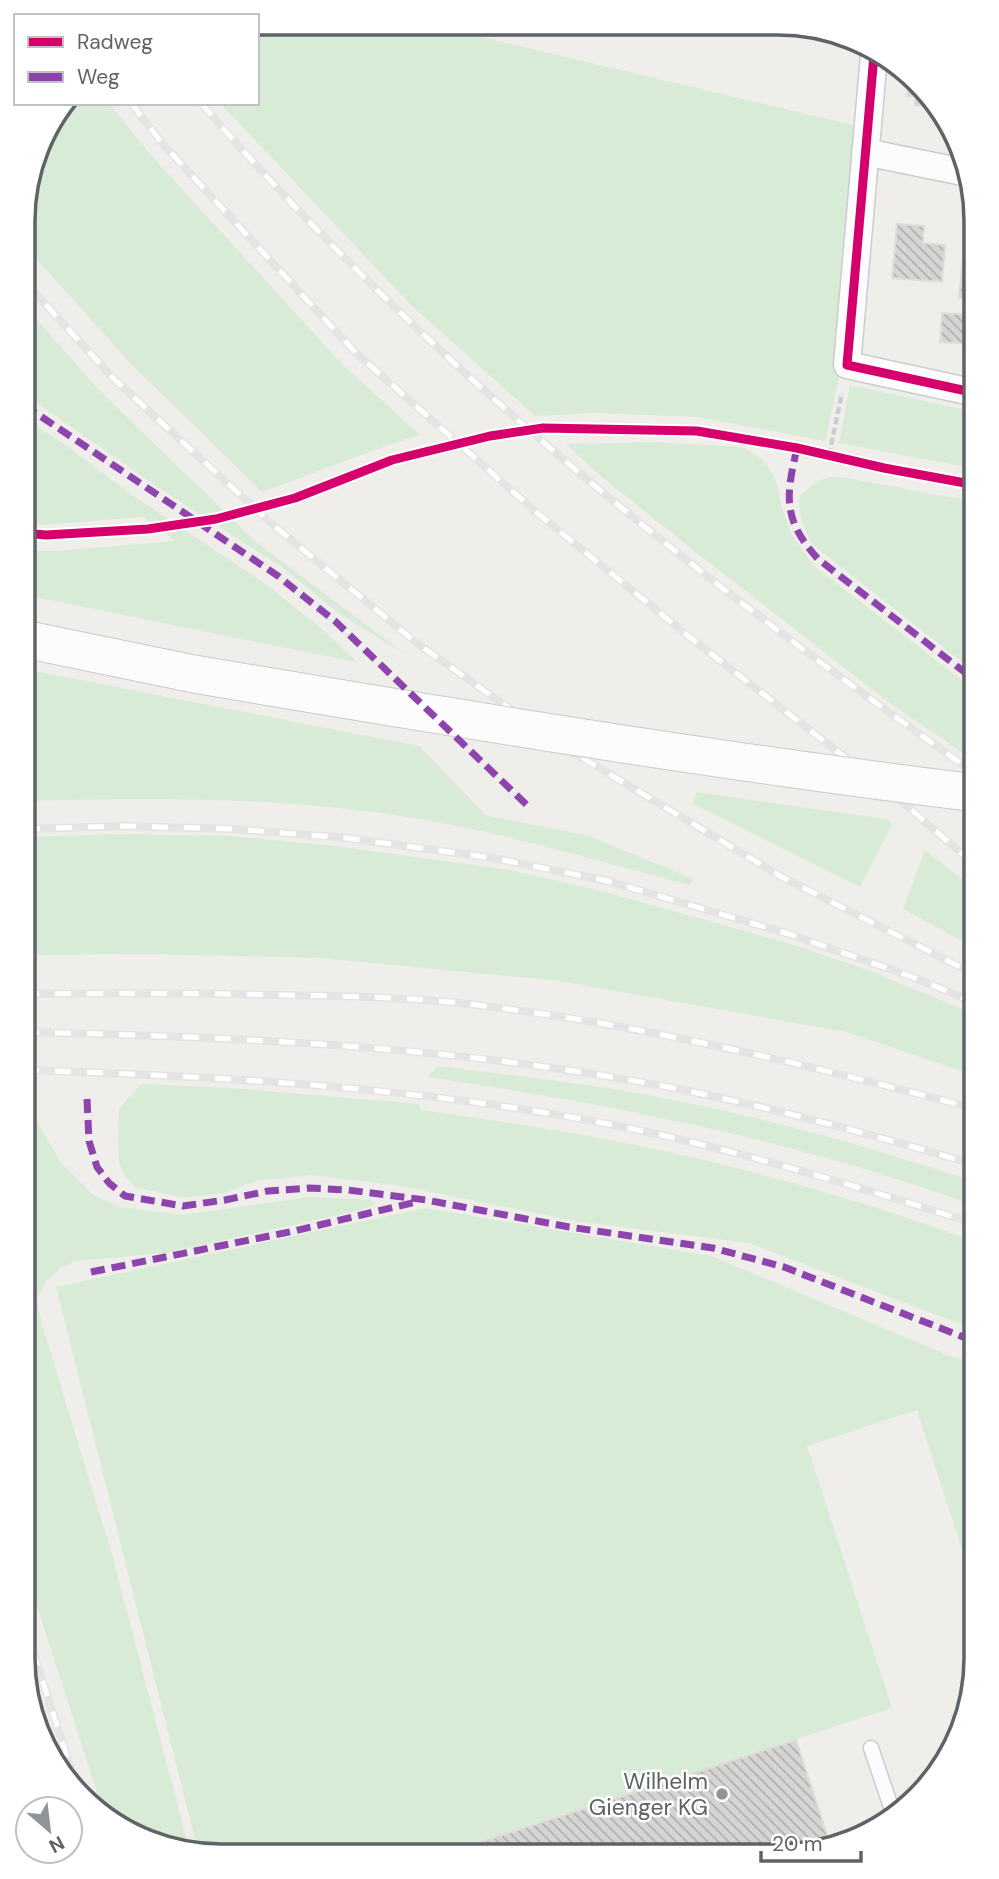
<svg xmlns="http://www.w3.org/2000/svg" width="999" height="1879" font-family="'DM Sans',sans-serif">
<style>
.green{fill:#d8ebd6}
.building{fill:url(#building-back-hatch);stroke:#deddd9;stroke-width:2}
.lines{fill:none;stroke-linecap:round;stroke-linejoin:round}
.lane-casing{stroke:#cbcccc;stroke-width:17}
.street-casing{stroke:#cbcccc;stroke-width:29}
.secondary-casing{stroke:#cacacb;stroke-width:39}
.path{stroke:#cacfcc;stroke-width:4.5;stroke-dasharray:7 3.5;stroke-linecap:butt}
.lane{stroke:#fdfcfc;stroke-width:14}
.street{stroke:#fdfcfc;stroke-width:26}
.secondary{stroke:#fdfcfc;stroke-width:37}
.rail-casing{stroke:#e4e4e4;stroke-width:8}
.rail{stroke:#fff;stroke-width:5;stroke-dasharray:16;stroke-linecap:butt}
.secondary-bridge-casing{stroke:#cacacb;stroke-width:39;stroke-linecap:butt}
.secondary-bridge{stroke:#fdfcfc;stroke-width:37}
.quiet{stroke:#8e44ad;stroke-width:7;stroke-dasharray:14 7;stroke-linecap:butt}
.cycleway-casing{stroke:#fff;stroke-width:13}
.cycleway{stroke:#d6006c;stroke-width:9}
.poi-dot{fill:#919496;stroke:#fff;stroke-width:2.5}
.labels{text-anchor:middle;stroke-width:5;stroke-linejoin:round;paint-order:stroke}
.poi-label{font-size:23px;fill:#5f6368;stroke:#fff;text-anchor:end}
.rim{fill:none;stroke:#5f6368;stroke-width:3.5}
</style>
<defs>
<pattern id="building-back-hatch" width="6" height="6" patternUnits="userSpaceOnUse" patternTransform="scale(1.75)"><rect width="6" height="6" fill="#d6d5d3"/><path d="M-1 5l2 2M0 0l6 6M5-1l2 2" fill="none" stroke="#b1b0af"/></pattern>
</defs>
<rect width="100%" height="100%" fill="#efeeea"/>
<path class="green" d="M257,23L427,24L857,126L839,377L825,441L698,417L596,413L535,416L411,305L220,103H257Z
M66,103H109L149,153L343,365L420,435L385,446L262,492L130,363L24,245V195L43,133Z
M24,305L99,390L256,542L408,656L341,615L283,568L153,484L24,394Z
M850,385L976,412V469L839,443Z
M24,418L68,447L132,495L267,585L322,629L357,662L24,595V551H56L176,541L143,517L43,525L24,521Z
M653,442L741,447L761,458L773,474L778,487L780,503L792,536L814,566L976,691V762L887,701L706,560L596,472L566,444Z
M829,477L848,478L976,502V673L812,544C804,526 797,516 800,496L816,482Z
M24,669L419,746L486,815L589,836L693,879L690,885C604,863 519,837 432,821C297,797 160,797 24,801Z
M696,792L886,819L892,824L860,887L693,804Z
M117,834L230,836L343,847L509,870L602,891L784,942L870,971L976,1015V1076L846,1032L560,981L321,958L148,954L24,955V837Z
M925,850L976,890V948L903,909Z
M438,1066C516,1076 596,1084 674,1100C776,1120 877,1150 976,1182V1206C798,1141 613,1104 427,1077Z
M141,1084L232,1088L419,1104L422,1110C503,1122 584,1133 664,1151C769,1174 875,1205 976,1242V1330L749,1243L574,1221L402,1186L311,1175L256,1181L224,1193L183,1198L135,1187L124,1175L119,1162L118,1138L119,1109Z
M23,1091L38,1123L60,1161L92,1194L120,1207L183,1215L309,1197L372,1200L375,1204L361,1210L165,1253L76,1261L60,1268L46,1282L37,1298L41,1321L113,1558L190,1853L104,1814L23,1563Z
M425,1208L711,1256L950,1356L976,1363V1593L917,1410L807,1446L892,1708L441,1855H199L56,1287Z"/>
<path class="building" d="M909,72L932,106L915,105V96H907Z
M897,224L924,226L923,243L945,245L942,282L892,278Z
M963,257L976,258V299L959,298Z
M942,313L973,315L971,344L940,342Z
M796,1740L831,1847L778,1856L441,1855Z"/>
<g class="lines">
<defs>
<path id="lane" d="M871,1748L892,1810"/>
<path id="street" d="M874,55L847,365L976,393
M865,152L968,173"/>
<path id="secondary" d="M24,639L194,674"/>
</defs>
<use href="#lane" class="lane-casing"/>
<use href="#street" class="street-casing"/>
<use href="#secondary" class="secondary-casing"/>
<path class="path" d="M829,455L842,393"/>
<use href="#lane" class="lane"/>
<use href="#street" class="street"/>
<use href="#secondary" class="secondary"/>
<defs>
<path id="rail" d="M131,103L162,143L356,353L536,512L692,639L900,800L976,866
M201,103C428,366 693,576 976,774
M24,281L113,378L273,525L418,644L564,747L782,877L976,975
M24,829L125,826L234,829L347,838L493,858L608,881L789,934L910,976L976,1003
M23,994C110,993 196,993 283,995C344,996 407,997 468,1004C641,1024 808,1065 976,1109
M23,1032C246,1037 470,1047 688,1091C785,1111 881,1137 976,1165
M23,1070C240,1077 458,1089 670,1137C774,1161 875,1192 976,1224
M23,1620L77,1788
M32,1711L37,1727"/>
</defs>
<use href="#rail" class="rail-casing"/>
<use href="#rail" class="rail"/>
<defs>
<path id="secondary-bridge" d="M194,674C454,718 714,761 976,793"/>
</defs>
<use href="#secondary-bridge" class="secondary-bridge-casing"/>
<use href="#secondary-bridge" class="secondary-bridge"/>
<path class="quiet" d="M24,405L278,576L335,621L531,809
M797,448C786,496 782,519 818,559L976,681
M87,1099L89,1141L97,1167L109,1183L125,1196L183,1206L225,1200L268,1191L309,1188L348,1190L426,1200L569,1227L713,1248L784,1267L976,1342
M91,1272L294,1231L416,1202"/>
<defs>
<path id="cycleway" d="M874,55L847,365L976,393
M24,533L46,535L148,529L216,519L295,498L392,460L490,436L543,428L697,431L797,448L884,468L976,485"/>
</defs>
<use href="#cycleway" class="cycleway-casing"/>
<use href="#cycleway" class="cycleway"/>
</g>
<circle class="poi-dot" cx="722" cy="1794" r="7"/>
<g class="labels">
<g class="poi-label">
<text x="708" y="1789">Wilhelm<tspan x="708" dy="26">Gienger KG</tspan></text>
</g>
</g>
<path d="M0 0H999V1879H0ZM221 35H778A186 186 0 0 1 964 221V1658A186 186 0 0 1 778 1844H221A186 186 0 0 1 35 1658V221A186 186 0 0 1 221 35Z" fill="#fff" fill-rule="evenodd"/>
<path class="rim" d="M221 35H778A186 186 0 0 1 964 221V1658A186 186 0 0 1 778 1844H221A186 186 0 0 1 35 1658V221A186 186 0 0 1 221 35Z"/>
<rect x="14" y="14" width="245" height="91" fill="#ffffff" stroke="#bfc1c3" stroke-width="2"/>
<rect x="28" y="37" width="35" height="10" fill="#d6006c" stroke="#bfc1c3" stroke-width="2"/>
<text x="77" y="49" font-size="21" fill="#5f6368">Radweg</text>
<rect x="28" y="72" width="35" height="10" fill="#8e44ad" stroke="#bfc1c3" stroke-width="2"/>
<text x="77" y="84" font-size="21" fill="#5f6368">Weg</text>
<g transform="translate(49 1830) rotate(152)"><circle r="33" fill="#ffffff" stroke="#bfc1c3" stroke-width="2"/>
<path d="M0-5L12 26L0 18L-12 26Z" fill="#919496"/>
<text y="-10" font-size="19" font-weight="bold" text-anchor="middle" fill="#5f6368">N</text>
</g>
<path d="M761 1851v10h100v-10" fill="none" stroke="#5f6368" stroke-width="3.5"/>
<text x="772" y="1851" font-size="21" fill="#5f6368" stroke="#ffffff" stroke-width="5" paint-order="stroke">20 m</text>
</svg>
